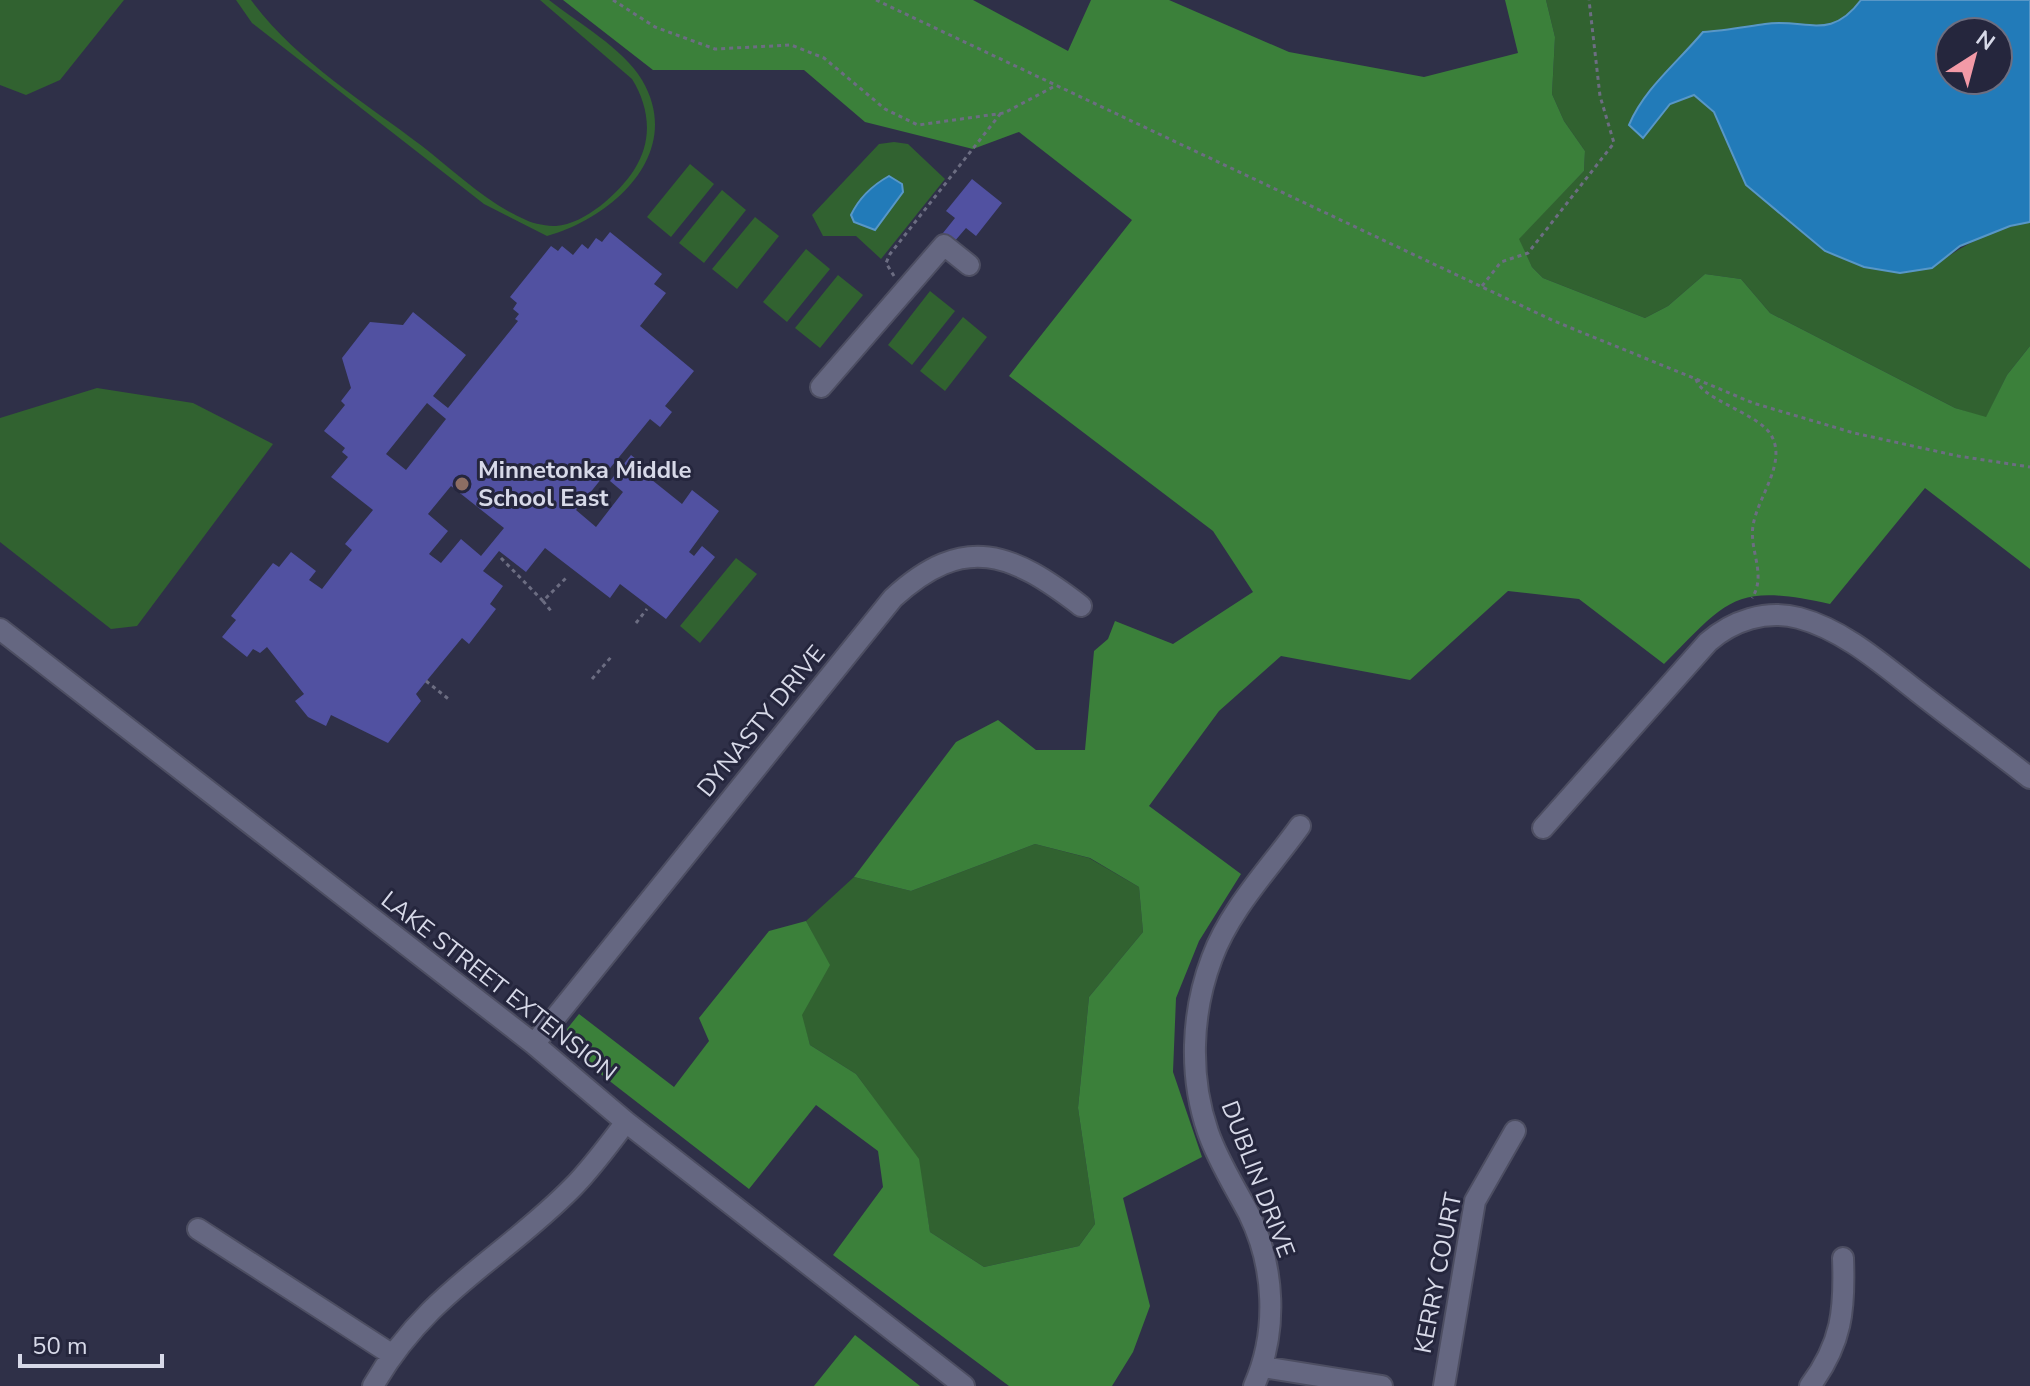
<svg xmlns="http://www.w3.org/2000/svg" width="2030" height="1386" font-family="'Nunito Sans',sans-serif">
<style>
.green{fill:#316230}
.forest{fill:#3b803a}
.water{fill:#227bb9;stroke:#5897c7;stroke-width:2;fill-rule:evenodd}
.building{fill:#5151a1;fill-rule:evenodd}
.lines{fill:none;stroke-linecap:round;stroke-linejoin:round}
.minor-casing{stroke:#4d4e62;stroke-width:24}
.path{stroke:#6c6d82;stroke-width:3;stroke-dasharray:4 4;stroke-linecap:butt}
.minor{stroke:#656781;stroke-width:20}
.education-dot{fill:#8d6e63;stroke:#25263d;stroke-width:3}
.labels{text-anchor:middle;stroke-width:6;stroke-linejoin:round;paint-order:stroke}
.poi-label{font-size:24px;font-weight:bold;fill:#d7d9e8;stroke:#25263d;text-anchor:start}
.street-label{font-size:24px;fill:#d7d9e8;stroke:#25263d}
</style>
<rect width="100%" height="100%" fill="#2f3048"/>
<path class="green" d="M0,0H124L60,80L26,95L0,85Z
M236,0H251C294,59 364,102 422,146C454,171 488,204 526,220C534,224 548,226 556,226C585,224 619,193 634,170C653,141 650,108 632,79L540,0H549C578,23 623,48 642,80C685,153 613,218 547,236L484,204L252,23Z
M1546,0H1861C1830,42 1806,18 1765,24C1744,27 1724,31 1703,32C1677,63 1644,89 1630,125L1643,138L1670,104L1694,94L1714,112L1746,185L1932,268C1962,245 1993,229 2030,222V346L2007,375L1986,418L1955,408L1770,313L1741,279L1705,274L1668,306L1645,318L1543,278L1532,267L1518,239L1584,171L1585,151L1564,121L1552,94L1555,37Z
M894,142L908,144L945,179L881,259L856,236H823L812,215L879,144Z
M690,164L714,184L671,237L647,217Z
M722,190L746,210L704,263L679,243Z
M755,217L779,236L737,289L712,269Z
M806,249L830,269L787,322L763,302Z
M838,275L863,295L820,348L795,328Z
M930,291L955,311L912,365L888,345Z
M963,317L987,337L945,391L920,371Z
M97,388L193,403L273,444L137,626L111,629L0,542V418Z
M736,558L757,574L700,643L680,626Z
M1035,844L1089,858L1139,887L1143,932L1089,997L1078,1108L1095,1224L1079,1246L984,1267L930,1232L918,1159L856,1074L810,1045L801,1015L829,965L806,921L854,877L911,891Z"/>
<path class="forest" d="M563,0H973L1068,51L1091,0H1169L1289,52L1424,77L1518,53L1505,0H1546L1555,37L1552,94L1564,121L1585,151L1584,171L1519,239L1532,267L1543,278L1645,318L1668,306L1705,274L1741,279L1770,313L1955,408L1986,417L2007,375L2030,346V569L1925,488L1830,604C1735,583 1729,598 1664,664L1579,599L1508,591L1410,680L1281,656L1219,711L1149,806L1241,874L1199,941L1176,998L1173,1072L1202,1157L1123,1198L1150,1306L1133,1352L1112,1386H1009L833,1255L883,1187L878,1151L816,1105L749,1189L567,1048V1029L579,1014L674,1087L709,1041L699,1018L769,931L806,921L830,965L802,1015L810,1045L856,1074L919,1159L930,1232L984,1267L1079,1246L1095,1224L1078,1108L1089,997L1143,932L1139,887L1090,858L1035,844L911,891L854,877L956,742L998,720L1036,750H1085L1094,651L1108,639L1115,621L1173,644L1253,592L1213,531L1009,376L1132,220L1019,132L973,149L865,122L804,70H653Z
M855,1335L920,1386H814Z"/>
<path class="water" d="M1861,0H2030V222L2010,226L1960,246L1932,268L1900,273L1864,267L1825,251L1746,185L1714,112L1694,95L1670,104L1643,138L1629,125C1644,89 1677,63 1703,32C1724,31 1744,27 1765,24C1806,18 1830,42 1861,0ZM1998,32V80H1950V32Z
M889,176L902,184L903,192L875,230L854,222L851,215C859,198 873,185 889,176Z"/>
<path class="building" d="M972,179L1002,203L976,236L966,228L954,242L943,233L955,218L946,211Z
M610,232L662,274L654,284L666,293L640,326L694,371L665,406L672,412L660,427L650,419L576,510L596,527L623,492L610,481L631,455L646,467L642,472L682,504L692,490L719,511L689,552L694,556L702,546L715,557L666,619L620,584L610,598L545,548L526,572L499,551L483,571L503,586L490,604L496,609L469,644L462,638L424,684L416,694L421,701L388,743L331,715L326,726L308,717L295,701L304,694L267,647L260,653L253,649L247,657L222,637L236,620L231,616L273,563L279,567L291,552L316,571L309,580L322,589L352,550L345,544L373,510L331,477L348,457L342,452L345,448L324,431L345,405L341,401L351,388L342,358L370,322L403,325L413,312L466,355L433,396L448,408L518,321L515,319L519,314L513,309L517,303L510,297L551,246L558,251L562,246L573,255L582,244L588,249L596,238L602,242ZM427,403L446,419L406,470L386,454ZM451,486L504,528L481,556L461,539L441,563L429,554L448,531L428,514Z"/>
<g class="lines">
<defs>
<path id="minor" d="M821,387L944,245L969,265
M0,629L534,1044L626,1122L964,1386
M1543,828L1708,642C1732,621 1766,609 1799,618C1844,630 1882,664 1918,692C1955,721 1993,749 2030,778
M534,1044L893,598C965,532 1012,553 1081,606
M198,1229L391,1354
M1263,1367L1382,1386
M373,1386C426,1293 501,1260 572,1188C592,1168 609,1144 626,1122
M1254,1386C1278,1332 1275,1267 1249,1214C1235,1187 1218,1161 1208,1132C1189,1077 1191,1013 1212,958C1230,909 1270,868 1300,826
M1444,1386L1475,1201L1515,1131
M1810,1386C1842,1343 1845,1310 1843,1258"/>
</defs>
<use href="#minor" class="minor-casing"/>
<path class="path" d="M613,0L655,27L715,49L791,45L824,58L885,109L918,125L1004,113L1053,87
M876,0L1554,321L1696,379L1753,403L1854,433L1958,456L2030,467
M894,276L886,263L890,254L1001,113
M1482,286L1501,262L1528,253L1614,143L1600,96L1589,0
M1696,379C1700,398 1753,412 1769,432C1790,460 1757,497 1753,526C1749,550 1767,575 1752,598
M501,558L543,601L568,576
M543,601L551,611
M636,623L647,609
M592,679L612,656
M426,681L451,701"/>
<use href="#minor" class="minor"/>
</g>
<circle class="education-dot" cx="462" cy="484" r="8"/>
<g class="labels">
<g class="poi-label">
<text x="478" y="478">Minnetonka Middle<tspan x="478" dy="28">School East</tspan></text>
</g>
<g class="street-label">
<text transform="translate(761 721) rotate(-51)" y="8">DYNASTY DRIVE</text>
<text transform="translate(499 986) rotate(38)" y="8">LAKE STREET EXTENSION</text>
<text transform="translate(1258 1179) rotate(69)" y="8">DUBLIN DRIVE</text>
<text transform="translate(1438 1273) rotate(-79)" y="8">KERRY COURT</text>
</g>
</g>
<g transform="translate(1974 56) rotate(36)"><circle r="38" fill="#25263d" stroke="#6c6e81" stroke-width="2"/>
<path d="M0-6L14 30L0 20L-14 30Z" fill="#f39aa7"/>
<text y="-12" font-size="22" font-weight="bold" text-anchor="middle" fill="#d7d9e8">N</text>
</g>
<path d="M20 1354v12h142v-12" fill="none" stroke="#d7d9e8" stroke-width="4"/>
<text x="32" y="1354" font-size="24" fill="#d7d9e8" stroke="#25263d" stroke-width="6" paint-order="stroke">50 m</text>
</svg>
